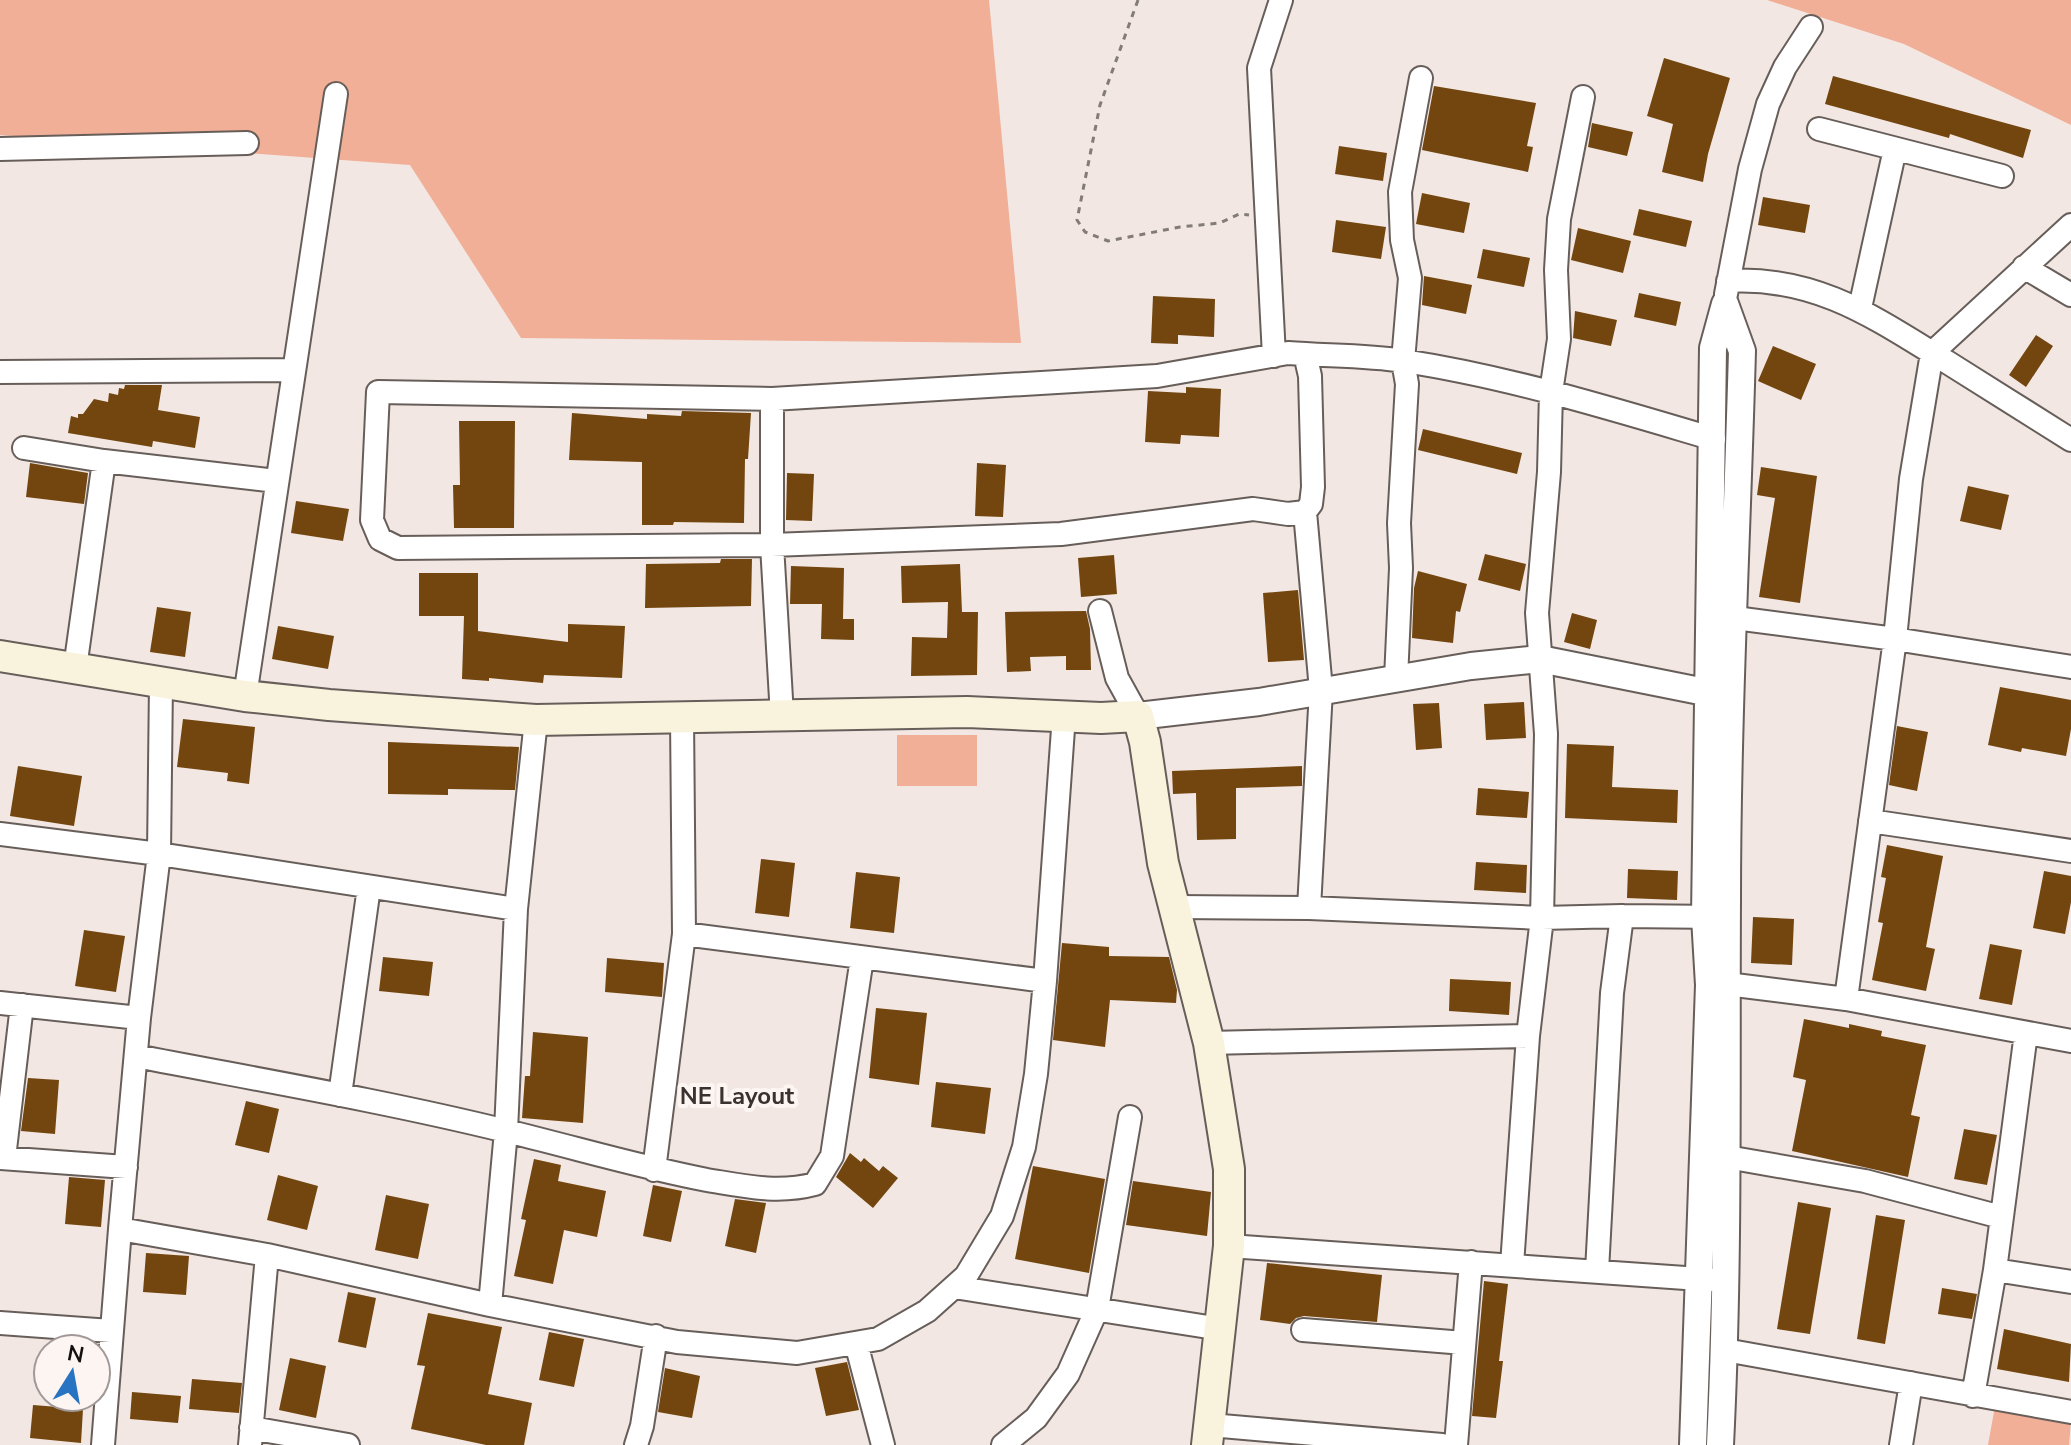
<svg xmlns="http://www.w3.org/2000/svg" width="2071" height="1445" font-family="'Nunito Sans',sans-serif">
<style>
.green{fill:#f0af96}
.building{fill:#72460e}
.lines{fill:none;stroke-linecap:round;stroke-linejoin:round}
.minor-casing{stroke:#675e5a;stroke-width:26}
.tertiary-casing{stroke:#675e5a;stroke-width:30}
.secondary-casing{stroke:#675e5a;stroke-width:34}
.path{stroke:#827b78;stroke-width:3;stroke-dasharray:6 6;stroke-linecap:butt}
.minor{stroke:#fff;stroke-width:22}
.tertiary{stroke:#fff;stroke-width:26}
.secondary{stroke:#f9f3dd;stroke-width:30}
.labels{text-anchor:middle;stroke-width:8;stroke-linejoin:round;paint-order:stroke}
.neighbourhood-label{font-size:24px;font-weight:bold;fill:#3b322f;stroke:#fdf5f1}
</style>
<rect width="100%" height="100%" fill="#f2e7e3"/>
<path class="green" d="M0,0H989L1021,343L521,338L410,165L0,135Z
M1767,0H2071V125L1904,44Z
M897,735H977V786H897Z
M1995,1406L2071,1421L2069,1445H1988Z"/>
<path class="building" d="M1664,58L1730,78L1708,154L1703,182L1662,172L1673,124L1647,116Z
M1833,76L2031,130L2023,158L1950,134L1949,138L1825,104Z
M1434,86L1536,103L1527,146L1533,147L1528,172L1422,150Z
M1592,123L1633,132L1627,156L1588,147Z
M1339,146L1387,153L1383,181L1335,174Z
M1422,193L1470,203L1464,233L1416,224Z
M1763,197L1810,205L1805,233L1758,225Z
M1639,209L1692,221L1686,247L1633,235Z
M1336,220L1386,227L1381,259L1332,252Z
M1578,228L1631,241L1623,273L1571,260Z
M1483,249L1530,258L1524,287L1477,278Z
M1424,276L1472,285L1466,314L1422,305Z
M1639,293L1681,302L1676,326L1634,317Z
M1153,296L1215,299L1214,337L1178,335V344L1151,343Z
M1575,311L1617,320L1611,346L1573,338Z
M2036,335L2053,346L2026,387L2009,375Z
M1773,346L1816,364L1801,400L1758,381Z
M125,385H162L158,410L200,417L195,448L153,441L152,447L68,433L71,416L78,418V414H83L94,399L108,402L109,393L118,395L119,388L124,389Z
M1186,387L1221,389L1219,437L1181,435L1180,444L1145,442L1148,391L1186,393Z
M682,411L751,413L748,459H745L744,523L674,522L673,525H642V462L569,460L572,413L647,419V414L681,416Z
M459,421H515L514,528H454L453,485H460Z
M1423,429L1522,453L1517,474L1418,450Z
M30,463L88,473L84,504L26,497Z
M977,463L1006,465L1003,517L975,516Z
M1761,467L1817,476L1800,603L1759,597L1775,498L1757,495Z
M787,473L814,474L812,521L786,520Z
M1968,486L2009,495L2001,530L1960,521Z
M296,501L349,509L343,541L291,533Z
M1485,554L1526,564L1520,591L1478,580Z
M1114,555L1117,594L1081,597L1078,558Z
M721,559H752L751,606L645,608L646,564L720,563Z
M960,564L962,612H978L977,675L911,676L912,637L947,638L948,602L902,603L901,566Z
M791,566L844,568L843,619H854V640L821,639L822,604H790Z
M1418,571L1467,584L1460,612L1456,611L1453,643L1412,638L1414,588Z
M419,573H478V631L568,642V624L625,626L622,678L544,675L543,683L489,678V681L462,679L464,616H419Z
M1298,590L1304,660L1268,662L1263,593Z
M157,607L191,612L185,657L150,652Z
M1086,611L1090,629L1091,670H1066V656L1030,657L1031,671L1007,672L1005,612Z
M1572,613L1597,620L1590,649L1564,642Z
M278,626L334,636L328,669L272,659Z
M2000,687L2071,700V729L2066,756L2022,748L2021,752L1988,745Z
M1524,702L1526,738L1486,740L1484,704Z
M1439,703L1442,748L1416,750L1413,704Z
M183,719L255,727L249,784L227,781L228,773L177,767Z
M1897,726L1928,732L1917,791L1889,785Z
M388,742L519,747L515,790L448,789V795L388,794Z
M1567,744L1614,746L1612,787L1678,790L1677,823L1565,818Z
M18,766L82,776L74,826L10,816Z
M1302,766V786L1236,788V839L1197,840L1196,793L1173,794L1172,771Z
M1478,788L1529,792L1527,818L1476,815Z
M1887,845L1943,856L1926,947L1935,949L1926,991L1872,980L1883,923L1878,922L1886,878L1881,877Z
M761,859L795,863L789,917L755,913Z
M1476,862L1527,865L1526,893L1474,890Z
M1628,869L1678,871L1677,900L1627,898Z
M2044,871L2071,876V902L2065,934L2033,928Z
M856,872L900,877L894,933L850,928Z
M1753,917L1794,919L1792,965L1751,963Z
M84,930L125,936L116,992L75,986Z
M1062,943L1109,947V956L1169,957L1177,990L1176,1003L1110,1000L1105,1047L1053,1040Z
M1990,944L2022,950L2012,1005L1979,999Z
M383,957L433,962L429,996L379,991Z
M607,958L664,963L662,997L605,992Z
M1450,979L1511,982L1509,1015L1449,1011Z
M876,1008L927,1013L919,1085L869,1078Z
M1804,1019L1849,1028V1024L1882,1031L1881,1036L1926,1045L1911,1115L1920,1117L1908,1177L1792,1151L1806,1080L1793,1077Z
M533,1032L588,1037L583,1123L522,1118L525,1076H530Z
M28,1078L59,1080L55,1134L21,1131Z
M936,1082L991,1088L985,1134L931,1127Z
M246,1101L279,1109L269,1153L235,1145Z
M1964,1129L1997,1135L1987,1185L1954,1179Z
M850,1153L861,1162L864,1158L879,1171L883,1166L898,1178L873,1208L836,1177Z
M534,1159L561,1165L558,1181L606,1191L597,1237L564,1230L553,1284L514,1276L526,1220L521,1219Z
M1033,1166L1105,1179L1089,1273L1015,1259Z
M278,1175L318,1186L307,1230L267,1220Z
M69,1177L105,1180L101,1227L65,1224Z
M1133,1181L1211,1192L1207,1236L1126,1225Z
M653,1185L682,1191L671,1242L643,1236Z
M386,1195L429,1204L418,1259L375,1250Z
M735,1199L766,1203L756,1253L725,1246Z
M1798,1202L1831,1208L1810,1334L1777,1329Z
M1876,1215L1905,1220L1885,1344L1857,1339Z
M146,1253L189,1256L186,1295L143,1292Z
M1267,1263L1382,1275L1377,1322L1304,1316L1296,1318L1290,1324L1260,1320Z
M1484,1281L1508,1284L1499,1361H1503L1496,1418L1472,1416Z
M1942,1288L1977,1294L1972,1319L1938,1314Z
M348,1292L376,1298L366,1348L338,1342Z
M428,1313L502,1327L488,1394L532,1403L524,1445H486L411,1429L425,1366L417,1365Z
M2004,1329L2071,1344L2069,1382L1997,1369Z
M549,1332L584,1339L574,1387L539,1380Z
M290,1358L326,1366L316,1418L279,1410Z
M847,1362L859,1410L826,1416L815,1368Z
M665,1368L700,1376L692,1418L658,1412Z
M192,1379L242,1383L239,1413L189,1409Z
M132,1392L181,1396L178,1423L130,1419Z
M33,1405L83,1409L81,1443L30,1438Z"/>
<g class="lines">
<defs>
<path id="minor" d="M1819,129L2002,176
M0,149L247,143
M2024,267L2071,295
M1728,281C1817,276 1875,318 1947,362C1988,388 2030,414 2071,440
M1726,294L1750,169L1768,104L1785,67L1811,27
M1860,308L1895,149
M1305,354L1310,376L1313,487L1311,504L1305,512L1288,514L1253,509L1061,534L772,545L398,548L380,539L372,520L378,392L772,399L1157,376L1288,353C1326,356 1366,355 1404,361C1509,377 1612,409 1714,439
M1274,356L1259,68L1281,0
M0,372L293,370
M772,399V545L782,716
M24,448L104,461L276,481
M1305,512L1321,690L1309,908
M1100,611L1117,678L1138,716
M1735,618L1895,639L2071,667
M75,668L104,461
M1396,679L1401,568L1399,523L1407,384L1403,361L1410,278L1402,240L1400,192L1421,78
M161,683L159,854L516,909
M245,696L336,94
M1870,821L2071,851
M0,834L159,854L139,1018
M1175,907L1309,908L1542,918L1622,916L1722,917
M684,934L1045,981
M1713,984H1727L1846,999L2071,1041
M1846,999L1895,639L1911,479L1932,353L2071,225
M0,1003L139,1018L120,1229
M1209,1043L1528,1036
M136,1056C260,1080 384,1101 506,1131C573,1147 639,1167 707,1180C744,1186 778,1194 815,1184L832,1156L862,958
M340,1095L369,887
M1727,1157L1865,1181L2001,1217
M0,1158L126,1167
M4,1158L22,1005
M654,1170L684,934L682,717
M1229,1246L1714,1280
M267,1255L490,1305L677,1342L797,1353L878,1339L927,1311L966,1276L1002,1216L1024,1147L1036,1074L1045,981L1064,715
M1512,1265L1528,1036L1542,918L1546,734L1537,613L1549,472L1551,392L1559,339L1556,270L1559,219L1583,97
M1995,1270L2071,1282
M1597,1271L1612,993L1622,916
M954,1287L1221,1329
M490,1305L506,1131L516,909L536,720
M0,1323L111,1331
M1303,1330L1464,1343
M856,1343L883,1445
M1725,1350L2071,1412
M1973,1396L1995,1270L2026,1033
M1210,1425L1442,1445
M251,1428L348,1445
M103,1445L120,1229L267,1255L250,1445
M636,1445L642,1426L656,1336
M1003,1445L1036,1418L1068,1374L1097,1309L1130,1117
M1456,1445L1471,1262
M1901,1445L1911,1383"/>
<path id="tertiary" d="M1138,716L1259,702L1471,666L1540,659L1710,693
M1693,1445L1709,985L1705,917L1713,348L1725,304
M1720,1445C1729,1264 1726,1083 1727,901C1727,718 1737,534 1742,351L1725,304"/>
<path id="secondary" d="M0,656L245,696L329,705L536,720L967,712L1101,718L1138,716L1145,742L1163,863L1209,1043L1229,1169V1246L1207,1445"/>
</defs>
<use href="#minor" class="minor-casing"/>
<use href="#tertiary" class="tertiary-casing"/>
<use href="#secondary" class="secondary-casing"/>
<path class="path" d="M1138,0L1100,105L1077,220L1085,232L1108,241L1180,227L1220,223L1239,214L1249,215"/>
<use href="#minor" class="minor"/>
<use href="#tertiary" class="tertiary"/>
<use href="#secondary" class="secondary"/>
</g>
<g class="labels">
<g class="neighbourhood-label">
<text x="737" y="1104">NE Layout</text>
</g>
</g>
<g transform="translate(72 1373) rotate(11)"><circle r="38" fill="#fdf5f1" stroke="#a09997" stroke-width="2"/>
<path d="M0-6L14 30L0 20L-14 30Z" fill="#2973c3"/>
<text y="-12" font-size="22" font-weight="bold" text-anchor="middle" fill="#14100f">N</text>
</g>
</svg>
